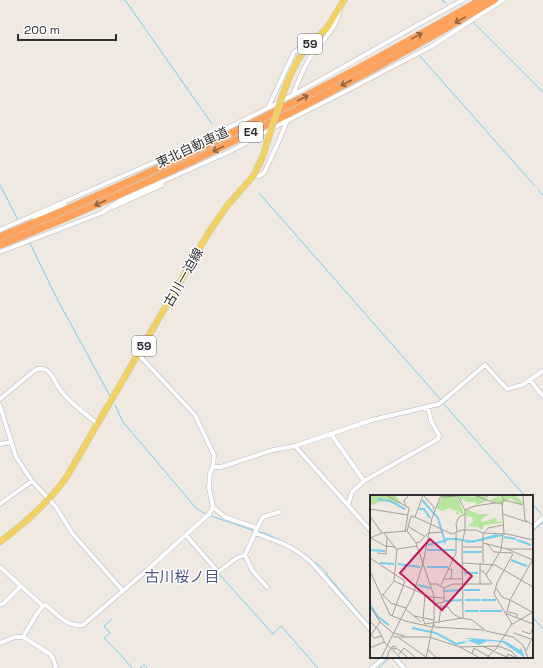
<svg xmlns="http://www.w3.org/2000/svg" width="543" height="668" font-family="'Space Grotesk','Noto Sans JP',sans-serif">
<style>
.lines{fill:none;stroke-linecap:round;stroke-linejoin:round}
.stream{stroke:#75cff0;stroke-width:1}
.street-casing{stroke:#b4b7c1;stroke-width:5}
.primary-casing{stroke:#c9c9c9;stroke-width:7}
.highway-casing{stroke:#c9c9c9;stroke-width:8}
.street{stroke:#fff;stroke-width:4}
.primary{stroke:#f2d163;stroke-width:6}
.highway{stroke:#ffa35c;stroke-width:7}
.primary-bridge-casing{stroke:#c9c9c9;stroke-width:7;stroke-linecap:butt}
.primary-bridge{stroke:#f2d163;stroke-width:6}
.oneway{stroke:#8c6343}
.labels{text-anchor:middle;stroke-width:3;stroke-linejoin:round;paint-order:stroke}
.shield{fill:#fff;stroke:#6d6d6d;stroke-width:1}
.shield-label{font-size:12px;font-weight:bold;fill:#2e2e2e}
.street-label{font-size:13px;fill:#2e2e2e;stroke:#fff}
.quarter-label{font-size:15px;fill:#4d5680;stroke:#fff}
.inset-river{fill:none;stroke:#75cff0;stroke-width:2}
.inset-road{fill:none;stroke:#a29e99;stroke-width:1}
.view{fill:#c2185b;fill-opacity:0.15;stroke:#c2185b;stroke-width:2}
.inset-edge{fill:none;stroke:#2e2e2e;stroke-width:2}
</style>
<rect width="100%" height="100%" fill="#efe9e1"/>
<g class="lines">
<path class="stream" d="M125,0L212,124
M442,0L446,3
M473,22L543,92
M419,55L534,185
M0,185L18,220
M538,189L543,195
M259,193L441,400
M30,243L54,293L110,396
M443,403L525,496
M115,405L123,422L196,508L206,514
M532,503L541,514
M211,516L255,531
M258,532L265,533L279,540
M532,532L543,522
M306,556L321,567L326,572L328,576L371,627
M219,574L273,634L281,626L318,668
M532,616L543,629
M112,619L104,626L110,633L104,638L121,655L132,668
M140,668L144,665L147,668
M379,668L389,658"/>
<defs>
<path id="street" d="M293,95C297,84 302,72 308,61C319,43 338,29 340,7
M268,108C334,74 397,35 463,0
M254,175L259,176L264,173L278,143L287,121L352,88L432,46L503,0
M113,207L162,185
M103,212L121,200L231,151L286,121
M34,217H37L65,205V207
M0,230L189,147L268,108L294,52L299,49L305,50
M0,252L104,212
M139,355L195,415L214,455L213,467L210,473L209,488L213,507L225,517L257,528L255,533L284,544L297,551L311,562L371,630
M530,380L543,396
M0,399L34,371C38,368 42,368 46,370C52,373 54,380 57,385C67,401 83,412 98,424
M0,406L16,457L32,481L56,507L72,533L123,591
M331,434L364,481
M0,444L11,442
M295,446L371,531
M213,467H221L273,450L295,446L372,420L439,404L485,365L507,389L522,385L543,371
M0,504L32,481
M348,505L352,492L364,481L438,439L439,435L431,421L428,407
M257,528L263,517L279,512
M532,528L543,518
M255,533L245,555L252,570L267,587
M186,535L218,572L237,558L245,555
M0,567L43,606L46,605C57,615 68,627 83,625L146,571L209,514L213,507
M0,605L4,603L21,586
M23,637L36,615L43,606
M0,643L15,637H23L50,654L53,658L56,668
M394,657L404,668
M372,668L385,657"/>
<path id="primary" d="M283,94L290,76L299,58L309,45L327,28L344,0
M0,542C25,523 48,503 66,478L209,232L227,206L254,175L263,156L269,136"/>
<path id="highway" d="M0,237C166,170 326,90 481,0
M0,245C170,177 336,94 494,0"/>
</defs>
<use href="#street" class="street-casing"/>
<use href="#primary" class="primary-casing"/>
<use href="#highway" class="highway-casing"/>
<use href="#street" class="street"/>
<use href="#primary" class="primary"/>
<use href="#highway" class="highway"/>
<defs>
<path id="primary-bridge" d="M269,136L283,94"/>
</defs>
<use href="#primary-bridge" class="primary-bridge-casing"/>
<use href="#primary-bridge" class="primary-bridge"/>
</g>
<defs><path id="oneway-shaft" d="M-6 0H5M1.5-3L5.5 0L1.5 3" fill="none" stroke-width="1.6" stroke-linecap="round" stroke-linejoin="round"/></defs>
<g class="oneway">
<use href="#oneway-shaft" transform="translate(460 20) rotate(151)"/>
<use href="#oneway-shaft" transform="translate(417 36) rotate(-29)"/>
<use href="#oneway-shaft" transform="translate(346 83) rotate(152)"/>
<use href="#oneway-shaft" transform="translate(303 98) rotate(-28)"/>
<use href="#oneway-shaft" transform="translate(218 149) rotate(154)"/>
<use href="#oneway-shaft" transform="translate(100 203) rotate(156)"/>
</g>
<g class="labels">
<g class="shield">
<rect x="298" y="34" width="24" height="20" rx="3"/>
<rect x="239" y="122" width="24" height="20" rx="3"/>
<rect x="132" y="336" width="24" height="20" rx="3"/>
</g>
<g class="shield-label">
<text x="310" y="48">59</text>
<text x="251" y="136">E4</text>
<text x="144" y="350">59</text>
</g>
<g class="street-label">
<text transform="translate(192 147) rotate(-25)" y="5">東北自動車道</text>
<text transform="translate(183 277) rotate(-60)" y="5">古川一迫線</text>
</g>
<g class="quarter-label">
<text x="182" y="582">古川桜ノ目</text>
</g>
</g>
<g transform="translate(370 495)">
<rect width="163" height="163" fill="#efe9e1"/>
<path d="M0,0H25L30,7L27,10L19,6L8,7L2,11ZM73,0H86L94,18L91,19L88,15L89,20L86,19L87,15H81L83,12L72,16L66,13ZM88,0L104,2V0H117L119,3H116L117,6L106,10V7H97L93,4L91,6ZM131,0H146L153,8L151,10L140,3L134,7L133,11L120,5L129,1L130,6V1L133,6ZM96,14L108,19H119L111,24L112,27L126,23L127,27L131,26L132,28L114,30L112,35L108,32L97,31L103,27L102,22L96,21Z" fill="#b6e59e"/>
<path d="M98,143L135,146L150,155L151,153L155,163L132,147L117,146L109,150L99,146L93,148L102,144H96Z" fill="#75cff0"/>
<path class="inset-river" d="M8,4L20,6L35,14M52,5L68,23L75,47L77,44H87L102,47L127,40M49,14H54L60,23M134,42L146,44M114,44L132,40M147,45L161,50M96,47L113,45M58,50L74,46M0,55L15,56M57,55H71M72,55H85M93,57H112M141,65L157,71M10,68L24,69M28,69L50,72M57,72H78M94,78H108M48,90L60,93M94,95H110M75,96L91,95M95,105H110M111,105H126M75,106L92,105M0,110L8,122L19,130M95,116H109M110,116H132M42,133L66,138L86,149L95,147"/>
<path class="inset-road" d="M16,0L39,13L35,37M53,0L64,12L63,14M53,0L45,22L41,21L37,36L46,48L64,101V125L56,163M87,0L95,15V35M104,0L125,8H131L134,5M131,0L134,5L153,10M153,0L155,25L163,30M71,2L87,1M132,8L134,39M36,11L34,6L39,0M0,14L38,20M95,15L105,11L125,8M133,19L157,27M0,21L12,38L36,36M45,22L82,39L92,35H106L113,38L137,39L163,45M39,32L54,41M87,37L86,29L89,22L95,19M14,38L27,55L24,86L60,102L74,103M59,38L73,37M114,38L118,33L133,30M0,43L12,38M1,43L15,51L26,52M46,48L50,47L58,38M113,48L137,54H163M117,49L124,57L143,58M92,52H113V38M113,52V68M27,54L47,51M137,54L163,65M7,58L16,59L17,43M0,63L35,86L22,121M93,68L125,70L163,92M79,74L82,75L81,84M110,75L114,77L122,89M0,76L20,120L35,126L62,132M116,80L131,55L133,39M74,84H93M60,89H67L74,93L83,89H122M110,89V68M71,90L86,58V38M126,93L132,102L140,105L136,120M12,99L21,108L36,113M13,100L24,86M55,100L53,124L55,129L92,123L102,125L116,136L143,142L153,150L158,163M140,105L163,64M140,105L162,117M64,109L74,107V93M0,111L10,127M72,112H78L83,119L91,123M37,115L51,127M138,117L147,119V123M137,119L163,129M44,121L64,125M93,123L92,48L95,35M0,127L8,134L15,148L31,163M69,128L71,110M64,129V132L114,135M142,129L124,99L127,88L143,59M152,136L160,139L163,133M144,138L161,144M1,140L10,127L23,138L35,141M1,140L4,143L12,141M23,142H59L90,152L110,163M29,143L56,162M112,151L124,156M128,151L141,156L148,163M90,152L127,151M0,153L14,147M28,154L38,163M58,155L67,163M156,156L163,141M125,157L139,163M29,159L34,153L45,162M102,159L104,153L121,163M11,163L43,100L53,68L62,23L71,0M17,163L19,156L22,152L25,151L27,154L22,153M116,163L126,154L141,130L163,117M137,163L138,159L147,163"/>
<path class="view" d="M60,44L102,81L72,115L30,78Z"/>
<rect width="163" height="163" class="inset-edge"/>
</g>
<path d="M18 34v6h98v-6" fill="none" stroke="#2e2e2e" stroke-width="2"/>
<text x="24" y="34" font-size="12" fill="#2e2e2e" stroke="#ffffff" stroke-width="3" paint-order="stroke">200 m</text>
</svg>
